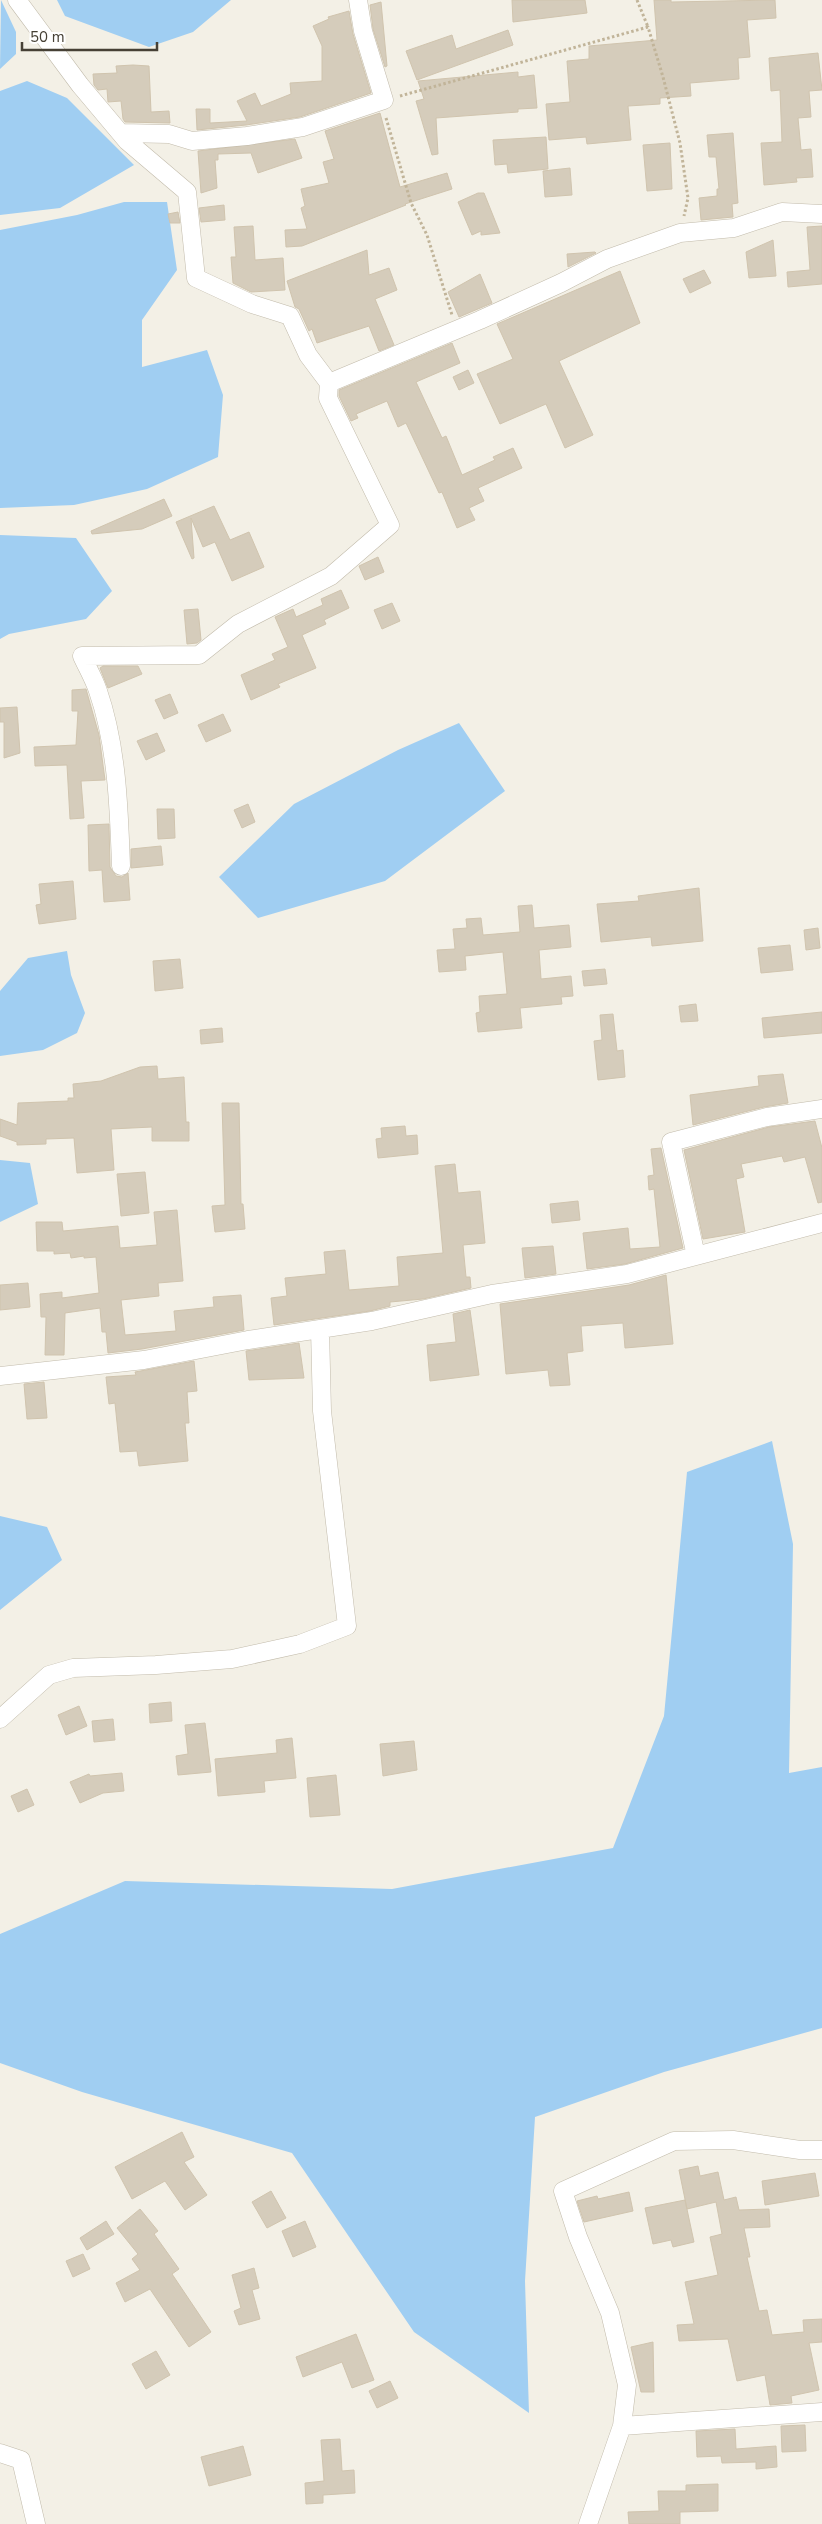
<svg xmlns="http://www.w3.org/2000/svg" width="822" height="2524" font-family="'Nunito Sans',sans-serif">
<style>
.water{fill:#a0cef2}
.building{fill:#d5ccbb;stroke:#d0c4ae}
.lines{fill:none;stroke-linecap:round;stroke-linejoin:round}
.minor-casing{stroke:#c2bbab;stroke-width:19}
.path{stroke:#c1b499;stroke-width:3;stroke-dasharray:2.5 2.5;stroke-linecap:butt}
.minor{stroke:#fff;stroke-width:18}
</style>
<rect width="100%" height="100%" fill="#f3f0e6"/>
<path class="water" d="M1,0L16,32V54L0,69Z
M57,0H231L193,32L149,47L65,16Z
M27,81L67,98L134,165L60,208L0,215V91Z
M124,202H167L177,270L142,320V367L207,350L223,395L218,457L147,489L74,505L0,508V230L77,215Z
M0,535L76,538L112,591L86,619L9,634L0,639Z
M459,723L505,791L385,881L258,918L219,877L294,804L398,750Z
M67,951L71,975L85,1013L77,1033L43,1050L0,1056V991L28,958Z
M0,1160L30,1163L38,1204L0,1222Z
M772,1441L793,1544L789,1773L822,1767V2028L664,2072L535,2117L525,2281L529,2413L414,2332L292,2153L82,2092L0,2063V1934L125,1881L392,1889L613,1848L664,1716L687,1472Z
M0,1516L47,1527L62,1560L0,1610Z"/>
<path class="building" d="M512,0H585L587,13L513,22Z
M654,0H671V2L775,0L776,18L747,20L750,57L738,58L739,79L690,83L691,96L660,98V104L628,106L631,140L587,144L586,137L549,140L546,104L570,102L567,61L589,59V46L657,40Z
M381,2L387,66L385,67L373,29L370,5Z
M349,11L353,34L371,93L300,117L246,125L197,130L196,109H210V123L247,121L237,101L255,93L261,106L291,94L290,83L322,81V46L313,26L329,19L328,17Z
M508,30L513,45L417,80L406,51L452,35L456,49Z
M818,53L822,90L809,91L811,117L798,118L801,150L811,149L813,177L796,178L797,182L764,185L761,143L782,142L780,90L771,91L769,58Z
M133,65L149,66L151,112L169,111L170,123L125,122L123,119L121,101L108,102L107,89L98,90L94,85L93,74L117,73L116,66Z
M518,72V77L534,75L537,108L518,109V112L436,118L438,154L432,155L416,101L424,99L418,81Z
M380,113L400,187L447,173L452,189L405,204L406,205L302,246L286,247L285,230L307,229L301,208L305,206L301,189L329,183L323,162L334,159L325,131Z
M733,133L738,203L732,204L733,217L701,220L699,198L717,196V189H719L716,157H709L707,135Z
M546,137L548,169L508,173L507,164L495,165L493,140Z
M295,139L302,158L258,173L251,153L218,154V160H215L217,188L201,193L198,151Z
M670,143L672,189L647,191L643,145Z
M570,168L572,195L545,197L543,171Z
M478,193H484L500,233L481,235V231L472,235L458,202Z
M224,205L225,220L201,222L199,208Z
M178,212L180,223H170L168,214Z
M253,226L255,260L283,258L285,290L251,292L233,283L231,257H236L234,227Z
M822,226V284L788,287L787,272L810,270L807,227Z
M773,240L776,276L749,278L746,252Z
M367,250L369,275L389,268L397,290L375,299L394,345L379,351L369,326L317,343L312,329L309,331L299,309L295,307L287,281Z
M595,252L596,253L568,267L567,254Z
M704,270L711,283L690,293L683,279Z
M620,271L640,323L559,361L593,435L565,448L546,404L500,424L477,374L513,359L497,324Z
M480,274L492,303L459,317L448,292Z
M452,343L460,363L416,382L442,438L446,436L462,475L495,460L493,457L513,448L522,468L478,488L484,501L469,508L475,520L457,528L442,492L439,493L406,423L398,427L387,401L356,414L358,418L351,421L339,396V390Z
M468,370L474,383L459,390L453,377Z
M164,499L172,516L142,529L92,534L91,531Z
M214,506L230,540L249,532L264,567L232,581L215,542L203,547L191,518L194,558L192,559L176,522Z
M378,557L384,572L365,580L359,566Z
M341,590L349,608L324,620L326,624L302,635L316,668L278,684L280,687L251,700L241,675L275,660L272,654L288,647L275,617L293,609L296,617L323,605L321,599Z
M392,603L400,621L382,629L374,610Z
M198,609L201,640L197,643L187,644L184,610Z
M103,666H138L142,674L108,688L100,668Z
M86,689L99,735L105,780L81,781L84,818L70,819L67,765L35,766L34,747L76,745L78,711H72V690Z
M170,694L178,713L164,719L155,700Z
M17,707L20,753L4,758V722H0V708Z
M223,714L231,731L206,742L198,725Z
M157,733L165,751L146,760L137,741Z
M248,804L255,822L242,828L234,810Z
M157,809H174L175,838L158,839Z
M109,824L110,867L116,876L122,877L128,873L130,900L104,902L102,870L89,871L88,825Z
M161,846L163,865L131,868V849Z
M73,881L76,919L39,924L36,905L41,904L39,884Z
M699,888L703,941L652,946L651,937L601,942L597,904L639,901L638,896Z
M532,905L534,928L569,925L571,947L539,950L541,979L571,976L573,996L561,997L562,1004L520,1008L522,1028L478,1032L476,1013L480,1012L479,996L507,994L503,952L465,956L466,970L439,972L437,950L455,949L453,929L467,928L466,919L481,918L483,935L520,932L518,906Z
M818,928L820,948L806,950L804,930Z
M790,945L793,970L761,973L758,948Z
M180,959L183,988L155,991L153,961Z
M605,969L607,984L584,986L582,971Z
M696,1004L698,1021L681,1022L679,1006Z
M822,1012V1033L764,1038L762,1018Z
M613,1014L617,1051L623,1050L625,1077L598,1080L594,1041L602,1040L600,1015Z
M222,1028L223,1042L201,1044L200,1030Z
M157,1066L158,1079L184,1077L186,1122H189V1141H152V1127L111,1129L114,1170L77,1173L74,1138L46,1139V1144L17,1145V1142L0,1136V1119L17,1125L18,1103L68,1101V1098H74L73,1084L101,1081L140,1067Z
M783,1074L788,1103L764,1107L693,1125L690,1095L759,1086L758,1076Z
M222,1103H239L241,1204H243L245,1229L215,1232L212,1206L225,1205Z
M815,1121L822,1148V1202L818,1203L805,1157L784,1162L782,1156L741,1164L744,1177L736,1179L745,1232L703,1239L684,1150L769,1127Z
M405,1126L406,1136L417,1135L418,1154L378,1158L376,1139L382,1138L381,1128Z
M661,1148L683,1248L625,1264L587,1269L583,1233L628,1228L630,1249L660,1247L654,1189L649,1190L648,1176L654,1175L651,1149Z
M455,1164L458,1193L480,1191L485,1243L463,1245L466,1277H470L471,1288L423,1299L390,1302V1306L370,1311L274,1325L271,1298L287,1296L285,1278L326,1274L324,1252L345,1250L349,1290L399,1286L397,1257L443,1253L435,1166Z
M145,1172L149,1213L121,1216L117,1174Z
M578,1201L580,1220L552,1223L550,1204Z
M177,1210L183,1281L158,1283L159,1296L121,1300L125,1335L176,1331L174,1311L214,1307L213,1297L241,1295L244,1330L142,1349L108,1353L106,1332H102L100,1308L65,1313L64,1355H45L46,1317H41L40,1294L62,1292V1298L99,1293L96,1257L84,1258V1256L71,1258L70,1253L54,1254V1251H37L36,1222H62L63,1231L118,1226L120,1248L157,1245L154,1212Z
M553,1246L556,1274L525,1278L522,1248Z
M666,1275L673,1344L625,1348L623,1323L581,1326L583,1351L567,1353L570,1385L550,1386L548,1370L506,1374L500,1304L629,1285Z
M28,1283L30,1307L0,1310V1285Z
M470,1310L479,1375L430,1381L427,1345L456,1342L453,1314Z
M299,1343L304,1378L249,1380L246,1351Z
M194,1361L197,1391L187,1392L189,1423H185L188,1461L139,1466L137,1451L120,1452L115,1403L109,1404L106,1377L136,1375L135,1372Z
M44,1382L47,1418L27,1419L24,1384Z
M171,1702L172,1721L150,1723L149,1704Z
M79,1706L87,1726L66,1735L58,1715Z
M113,1719L115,1740L94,1742L92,1721Z
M205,1723L211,1772L178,1775L176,1756L188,1754L185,1725Z
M292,1738L296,1778L264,1781L265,1792L218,1796L215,1759L277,1753L276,1740Z
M414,1741L417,1770L383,1776L380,1744Z
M122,1773L124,1791L103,1793L80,1803L70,1782L89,1774L90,1776Z
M336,1775L340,1815L310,1817L307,1778Z
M27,1789L34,1805L18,1812L11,1796Z
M182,2132L194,2157L184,2162L207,2195L185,2210L165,2181L132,2199L115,2167Z
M698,2166L700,2176L718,2172L724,2200L736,2197L739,2210L769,2209L770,2227L744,2228L750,2257H747L759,2311L767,2310L772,2335L804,2332L803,2320L822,2319V2342L809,2343L819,2390L791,2396L792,2403L770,2405L765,2375L737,2381L728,2339L679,2341L677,2325L694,2324L685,2282L718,2275L710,2237L722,2234L716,2202L687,2209L679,2170Z
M815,2173L819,2196L765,2205L762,2181Z
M271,2191L286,2218L267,2228L252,2202Z
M629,2192L633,2211L584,2222L577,2201L597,2196L598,2199Z
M685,2200L694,2242L673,2247L671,2240L653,2244L645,2208Z
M140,2209L158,2231L154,2234L179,2269L172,2274L211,2332L189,2347L150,2289L125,2302L116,2283L140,2270L132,2259L138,2254L117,2228Z
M106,2221L114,2234L87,2250L80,2238Z
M305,2221L316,2247L293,2257L282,2231Z
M83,2254L90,2269L73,2277L66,2261Z
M254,2268L259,2288L252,2290L260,2319L239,2325L234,2311L241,2308L232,2275Z
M356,2334L374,2380L352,2388L342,2362L303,2377L296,2357Z
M653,2342L654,2392H641L631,2347Z
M156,2351L170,2375L146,2389L132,2364Z
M390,2381L398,2398L377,2408L369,2391Z
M805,2425L806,2451L782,2452L781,2426Z
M735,2429L736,2449L776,2446L777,2467L756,2469V2462L722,2463L721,2456L697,2457L696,2431Z
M340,2439L342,2471L354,2470L355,2493L323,2495V2503L306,2504L305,2483L324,2481L321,2440Z
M243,2446L251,2475L209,2486L201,2457Z
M718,2484V2511L680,2512V2524H629L628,2512L659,2511L658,2491H686V2485Z"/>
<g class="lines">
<defs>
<path id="minor" d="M17,0L80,85L127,141L187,192L196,278L252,304L290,316L308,355L329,383L480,320L561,283L607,259L680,233L734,228L782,212L822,214
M121,133L169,134L192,141L247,136L303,127L384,100L363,31L358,0
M121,866C119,808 117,746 98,691C94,679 87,667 82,656L199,655L238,624L331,576L390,525L328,398L329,383
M696,1256L671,1142L767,1117L822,1109
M0,1376L144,1360L248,1340L372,1321L492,1294L627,1274L822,1223
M0,1719L49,1675L73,1668L156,1665L232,1659L300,1644L347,1626L322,1411L320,1329
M822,2150H800L733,2140L674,2141L563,2191L578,2237L610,2313L627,2385L622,2426L822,2412
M0,2453L21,2460L36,2524
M588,2524L622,2426"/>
</defs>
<use href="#minor" class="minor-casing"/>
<path class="path" d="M637,0L648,27
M400,96L648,27L663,77L680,143L688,198L684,216
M386,118L411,203L427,235L452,315"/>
<use href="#minor" class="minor"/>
</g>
<path d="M22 42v8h135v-8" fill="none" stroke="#464035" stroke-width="2.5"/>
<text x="30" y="42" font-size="15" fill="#464035" stroke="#ffffff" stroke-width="4" paint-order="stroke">50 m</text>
</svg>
